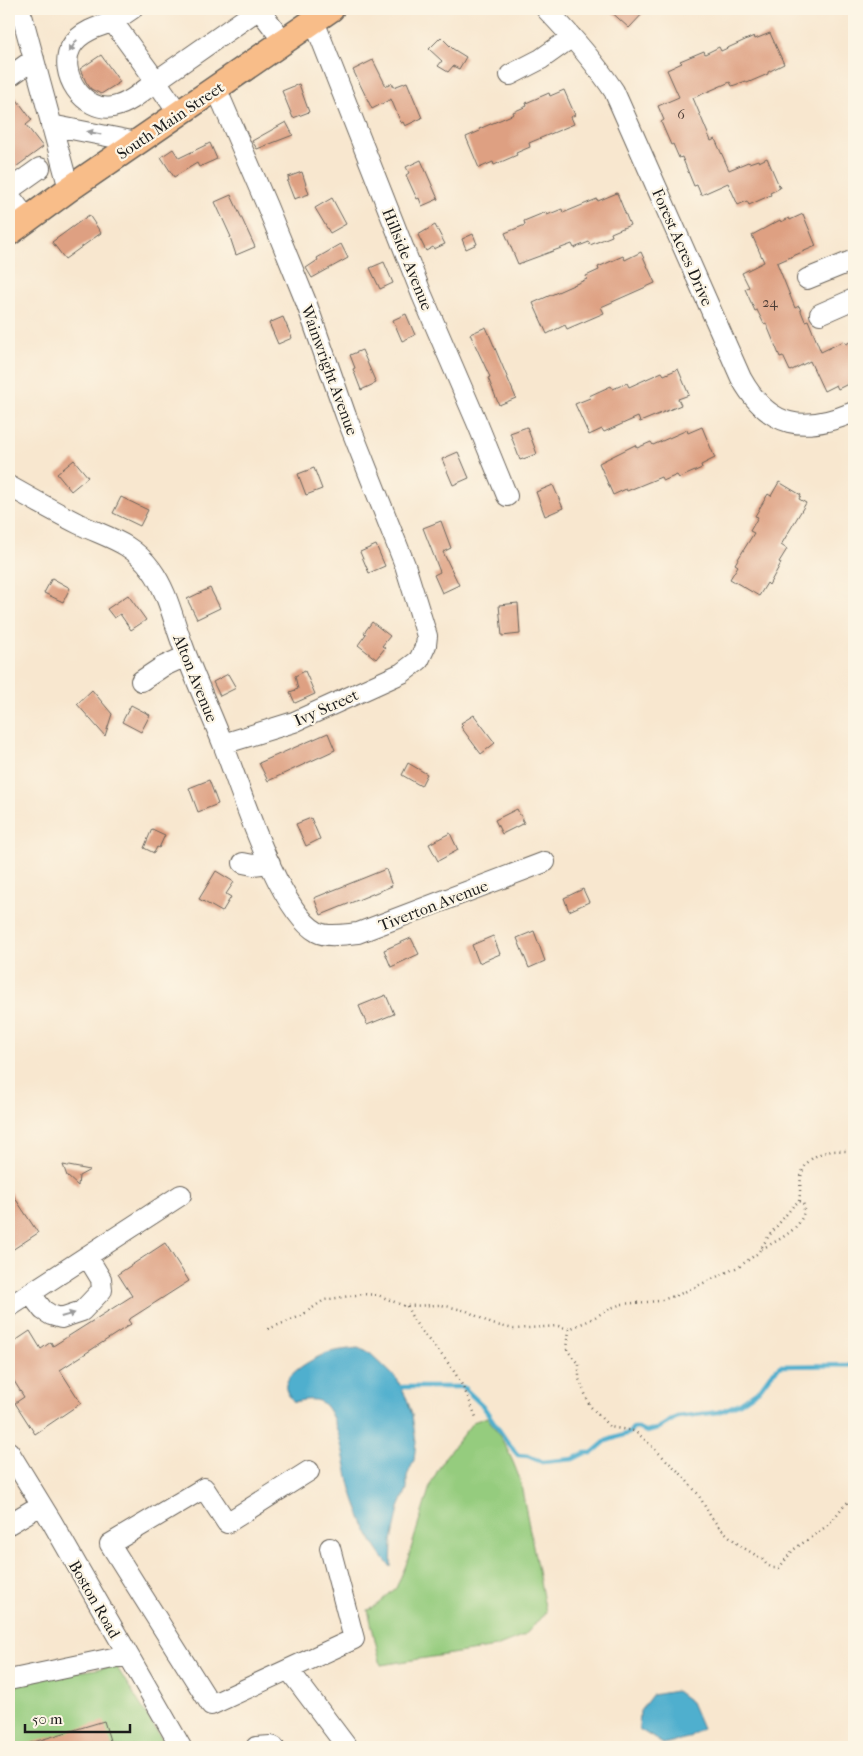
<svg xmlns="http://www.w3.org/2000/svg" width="863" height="1756" font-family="'IM FELL French Canon',serif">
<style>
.green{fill:#95cc7e;stroke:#58744d}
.water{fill:#4fafce;stroke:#366675}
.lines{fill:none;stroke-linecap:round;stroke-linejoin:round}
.stream{stroke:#4fafce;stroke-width:4.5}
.building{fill:#dea082}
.minor-casing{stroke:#69635b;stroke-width:22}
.major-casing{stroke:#69635b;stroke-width:28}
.path{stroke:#69635b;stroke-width:2.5;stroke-dasharray:1 4;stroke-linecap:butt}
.minor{stroke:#fff;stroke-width:20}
.major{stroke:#f8bd89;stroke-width:25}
.oneway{fill:#999}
.labels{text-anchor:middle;stroke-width:4.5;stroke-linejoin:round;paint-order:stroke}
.number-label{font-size:14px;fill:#4c3d36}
.street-label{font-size:16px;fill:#1c1c1c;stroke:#fcf5e5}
</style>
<rect width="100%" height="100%" fill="#fcf5e5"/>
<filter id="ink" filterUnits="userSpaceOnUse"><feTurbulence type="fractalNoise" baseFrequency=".02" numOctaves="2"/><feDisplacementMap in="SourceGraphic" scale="10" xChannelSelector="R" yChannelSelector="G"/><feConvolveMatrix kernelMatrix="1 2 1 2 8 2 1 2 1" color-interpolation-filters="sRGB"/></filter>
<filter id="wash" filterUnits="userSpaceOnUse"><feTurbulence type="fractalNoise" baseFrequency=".0096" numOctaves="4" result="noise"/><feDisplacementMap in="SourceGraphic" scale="20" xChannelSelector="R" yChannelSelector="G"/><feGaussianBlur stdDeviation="1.12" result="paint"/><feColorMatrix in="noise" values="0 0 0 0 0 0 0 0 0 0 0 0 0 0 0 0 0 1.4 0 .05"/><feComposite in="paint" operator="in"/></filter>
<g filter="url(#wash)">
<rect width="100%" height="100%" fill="#f8e7cf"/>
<path class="green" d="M487,1417C502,1437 512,1457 520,1480L546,1612L524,1636L496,1647L381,1665L368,1610L373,1608L396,1588L406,1565L431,1483L445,1457L473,1422Z
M116,1666L167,1747H9V1683Z"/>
<path class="water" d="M358,1348L370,1353L397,1379L407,1399L412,1415L416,1442L414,1460L407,1476V1489L399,1508L392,1541L391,1567C371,1547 359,1515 351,1489C345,1468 339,1414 321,1402C313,1398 302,1400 294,1402C292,1399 288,1395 287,1392C278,1375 318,1356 330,1352C339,1350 349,1349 358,1348Z
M676,1691L691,1702L702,1728L688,1738L663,1744L639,1729L640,1711L652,1695Z"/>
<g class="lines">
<path class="stream" d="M402,1387H463L483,1406L510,1446L518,1455L528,1456L542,1462L573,1459L585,1453H592L606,1441L629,1433L633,1428H638L647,1432L657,1429L677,1417L719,1412L740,1403L759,1390L770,1375L780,1366L852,1365L854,1367"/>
</g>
<g id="blocks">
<path class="building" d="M608,9H647L629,28Z
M770,33L784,64L768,72V74L747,83L746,81L732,86L730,82L693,98L711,141L715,139L729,170L748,162L749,163L758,160L759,162L767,158L780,188L770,193L771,195L749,205L747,201L738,205L728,183L701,195L697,185L694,186L682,157L679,158L673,144L671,145L661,122L664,120L658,106L679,97L667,70L682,63L680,61L704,51L705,54L719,47L721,51L754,36L755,39Z
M441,37L453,49L466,57L459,69L453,66L448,72L438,66L442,61L429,49Z
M101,55L120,82L101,94L91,89L86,82L80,69Z
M373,60L386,86L392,83L394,87L407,82L422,118L405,126L403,122L401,123L391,99L372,109L353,70Z
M299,84L309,112L293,118L282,91Z
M9,89L32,120L26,125L43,147L9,172Z
M564,90L575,115L571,117L574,124L529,143L530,147L516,153L517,155L494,165L493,162L479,168L466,137L480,131L479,129L514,114L513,112L527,106L526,103L549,93L550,96Z
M286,122L293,135L257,149L252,141Z
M210,143L217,159L199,167L197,163L174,177L161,157L173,149L179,158Z
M421,160L438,199L422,206L419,198L417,199L406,175L409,173L406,167Z
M302,172L309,194L294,199L287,181H289L288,177Z
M617,193L630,225L611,233L612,236L590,245L589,242L574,248L572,244L518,264L505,233L525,225L524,221L546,212L547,215L562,209L563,213L597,199L598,201Z
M231,195L255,247L236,255L230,237H231L215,202Z
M332,198L346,224L330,233L315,208Z
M803,214L816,246L777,263L795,308L799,306L805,321L808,320L821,352L844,341L846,344L854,340V381L838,389L836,385L824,391L810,361L790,371L783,356L780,357L766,323L764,324L757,310L755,311L745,289L749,287L742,273L764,262L752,235L780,220L781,222L789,218L790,220Z
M89,215L101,233L65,259L52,242Z
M435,225L445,244L434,249L433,247L426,251L418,235Z
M473,234L477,244L466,249L462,239Z
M341,244L348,258L312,278L306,268L318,260L317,258Z
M641,252L655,283L601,307L604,313L567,329L565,325L547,334L533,303L587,279L586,276L599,270L598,267L623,256L625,260Z
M384,262L393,283L380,289L370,268Z
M406,314L415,335L402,341L393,320Z
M283,317L292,338L278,344L269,323Z
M486,327L516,398L499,405L488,378L490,377L470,334Z
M362,350L376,383L361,390L353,369L355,368L350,355Z
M678,369L689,395L678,399L681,405L640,422L638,417L604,432L602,429L589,435L575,404L590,398L589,396L611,386L613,389L627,383L629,387L662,372L664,375Z
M527,427L537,454L520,460L510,433Z
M702,427L715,458L701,465L702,468L679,478L677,475L663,481L661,477L627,491L626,489L613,495L599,463L635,445L637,448L651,442L653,445L687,430L688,433Z
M458,452L469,478L453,485L442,459Z
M74,460L88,477L71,491L57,474Z
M314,468L322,489L306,495L298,474Z
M779,482L801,495L799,499L806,503L781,545L787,549L779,562L781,563L769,585L767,583L759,596L730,579L738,566L735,564L754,533L750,531L758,517L755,516L768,494L771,496Z
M553,485L563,508L545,516L536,492Z
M121,497L148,510L140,526L113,513Z
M441,521L451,548L443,552L459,585L442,593L434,575L440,572L423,528Z
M376,545L385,566L369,573L360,552Z
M52,578L70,588L63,602L44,593Z
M210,588L220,608L197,619L187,599Z
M128,595L146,620L131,630L120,614L114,618L107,609Z
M518,603L520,634L502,636L499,605Z
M372,622L390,636L382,646L385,648L376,659L358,645L366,634L364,633Z
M305,671L315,694L295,703L290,692L298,689L295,676Z
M228,674L236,688L220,696L213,682Z
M92,690L112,714L105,736L77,704Z
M131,705L150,715L141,732L122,722Z
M474,715L495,743L481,754L461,727L463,725L461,723Z
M328,733L335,750L268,781L259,763Z
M408,763L427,774L421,786L402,775Z
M209,780L218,804L198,812L189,788Z
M517,809L524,823L502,834L495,820Z
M311,818L320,839L306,846L296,824Z
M152,829L165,835L159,848L157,847L154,853L144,848Z
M450,833L458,850L438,861L429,844Z
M386,869L392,886L321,915L314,898Z
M216,871L234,882L226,894L231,897L222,912L199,899Z
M583,889L589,902L569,911L564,898Z
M534,931L545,961L529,968L517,938Z
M493,936L500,954L479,963L472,945Z
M411,938L419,954L391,967L384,950Z
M386,995L394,1014L367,1025L359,1006Z
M63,1165L90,1170L79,1176L78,1186L67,1176Z
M9,1189L38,1233L9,1252Z
M165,1243L189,1281L128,1320L131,1324L60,1370L81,1403L35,1434L15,1403L24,1397L9,1373V1345L30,1331L41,1349L51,1342L53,1346L132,1296L118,1274Z
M104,1721L112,1747H27V1744Z"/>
</g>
</g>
<g filter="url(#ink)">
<use href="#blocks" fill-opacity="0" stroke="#69635b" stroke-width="1"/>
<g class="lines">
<defs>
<path id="minor" d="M19,9L23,19L69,189
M259,9L284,42
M546,9C571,35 594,61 614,91L741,378C769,429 804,433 854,412
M314,21L422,295L478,425L507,496
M113,22C99,26 79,32 71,47C57,73 84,113 113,107C129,104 143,91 156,81L113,22L132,9
M510,75L541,59L572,37
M9,77L34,59
M216,88L267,206L306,302L346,416L405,565L427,636L426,645L419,660L402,673L294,722L223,744
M179,114L156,81L259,9
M51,125L137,142
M9,190L40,168
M9,195L27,219
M807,279L854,260
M820,314L854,299
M9,486C32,499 55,512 79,524C108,538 131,542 151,569C168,592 173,620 183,646C195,679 210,711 223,744C240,787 278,911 317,932C328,938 346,934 358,933L545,862
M141,681L162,667L186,656
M243,863L253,865L270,863
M30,1293L43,1310L51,1315L61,1318L82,1311L102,1290L101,1279L87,1256
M9,1307L181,1195
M9,1452L52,1522L181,1747
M309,1471L227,1523L204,1488L110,1544L211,1705L354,1639L330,1548
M9,1524L41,1505
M289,1670L347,1747
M9,1680L127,1655
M256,1747L271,1746L274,1747"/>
<path id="major" d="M9,233L69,189L331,9"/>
</defs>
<use href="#minor" class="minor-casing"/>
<use href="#major" class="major-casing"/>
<path class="path" d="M799,1201C801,1191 799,1179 803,1170C812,1150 836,1149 854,1152
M407,1306C415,1327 431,1342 445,1359C460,1378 469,1398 477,1420
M268,1329L301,1316L324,1300L363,1294L378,1295L404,1306L442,1305L467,1311L492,1324L514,1329L558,1326L569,1329L588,1321L611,1308L622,1304L659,1301L680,1294L740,1266L758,1253L768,1237L794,1205L799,1201L803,1202C810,1226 777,1241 761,1249
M569,1329L567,1350L579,1365V1379L590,1406L607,1424L610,1427L634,1431L642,1437L681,1474L698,1494L711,1517L719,1527L739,1545L762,1559L767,1565L773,1568H779L793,1550L824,1528L832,1521L844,1505L854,1498"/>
<use href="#minor" class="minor"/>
<use href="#major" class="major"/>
</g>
<defs><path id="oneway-solid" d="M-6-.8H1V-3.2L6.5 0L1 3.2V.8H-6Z" transform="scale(1.25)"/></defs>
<g class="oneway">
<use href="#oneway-solid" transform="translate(73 46) rotate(123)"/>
<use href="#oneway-solid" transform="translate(94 133) rotate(-168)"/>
<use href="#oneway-solid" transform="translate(68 1315) rotate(-16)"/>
</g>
</g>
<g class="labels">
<g class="number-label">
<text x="681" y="119">6</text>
<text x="770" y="307">24</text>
</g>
<g class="street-label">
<text transform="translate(170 120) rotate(-34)" y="6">South Main Street</text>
<text transform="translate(683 247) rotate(66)" y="6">Forest Acres Drive</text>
<text transform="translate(408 259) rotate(68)" y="6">Hillside Avenue</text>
<text transform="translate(330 370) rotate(70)" y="6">Wainwright Avenue</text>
<text transform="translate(196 678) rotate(68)" y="6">Alton Avenue</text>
<text transform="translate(326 707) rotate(-24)" y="6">Ivy Street</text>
<text transform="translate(433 905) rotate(-21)" y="6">Tiverton Avenue</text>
<text transform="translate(95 1599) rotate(60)" y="6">Boston Road</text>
</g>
</g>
<rect width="863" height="1756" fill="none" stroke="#fcf5e5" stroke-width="30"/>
<path d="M25 1724v8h105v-8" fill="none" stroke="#1c1c1c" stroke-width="2.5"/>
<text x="32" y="1724" font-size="15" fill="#1c1c1c" stroke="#fcf5e5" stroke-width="4" paint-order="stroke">50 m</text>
</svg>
